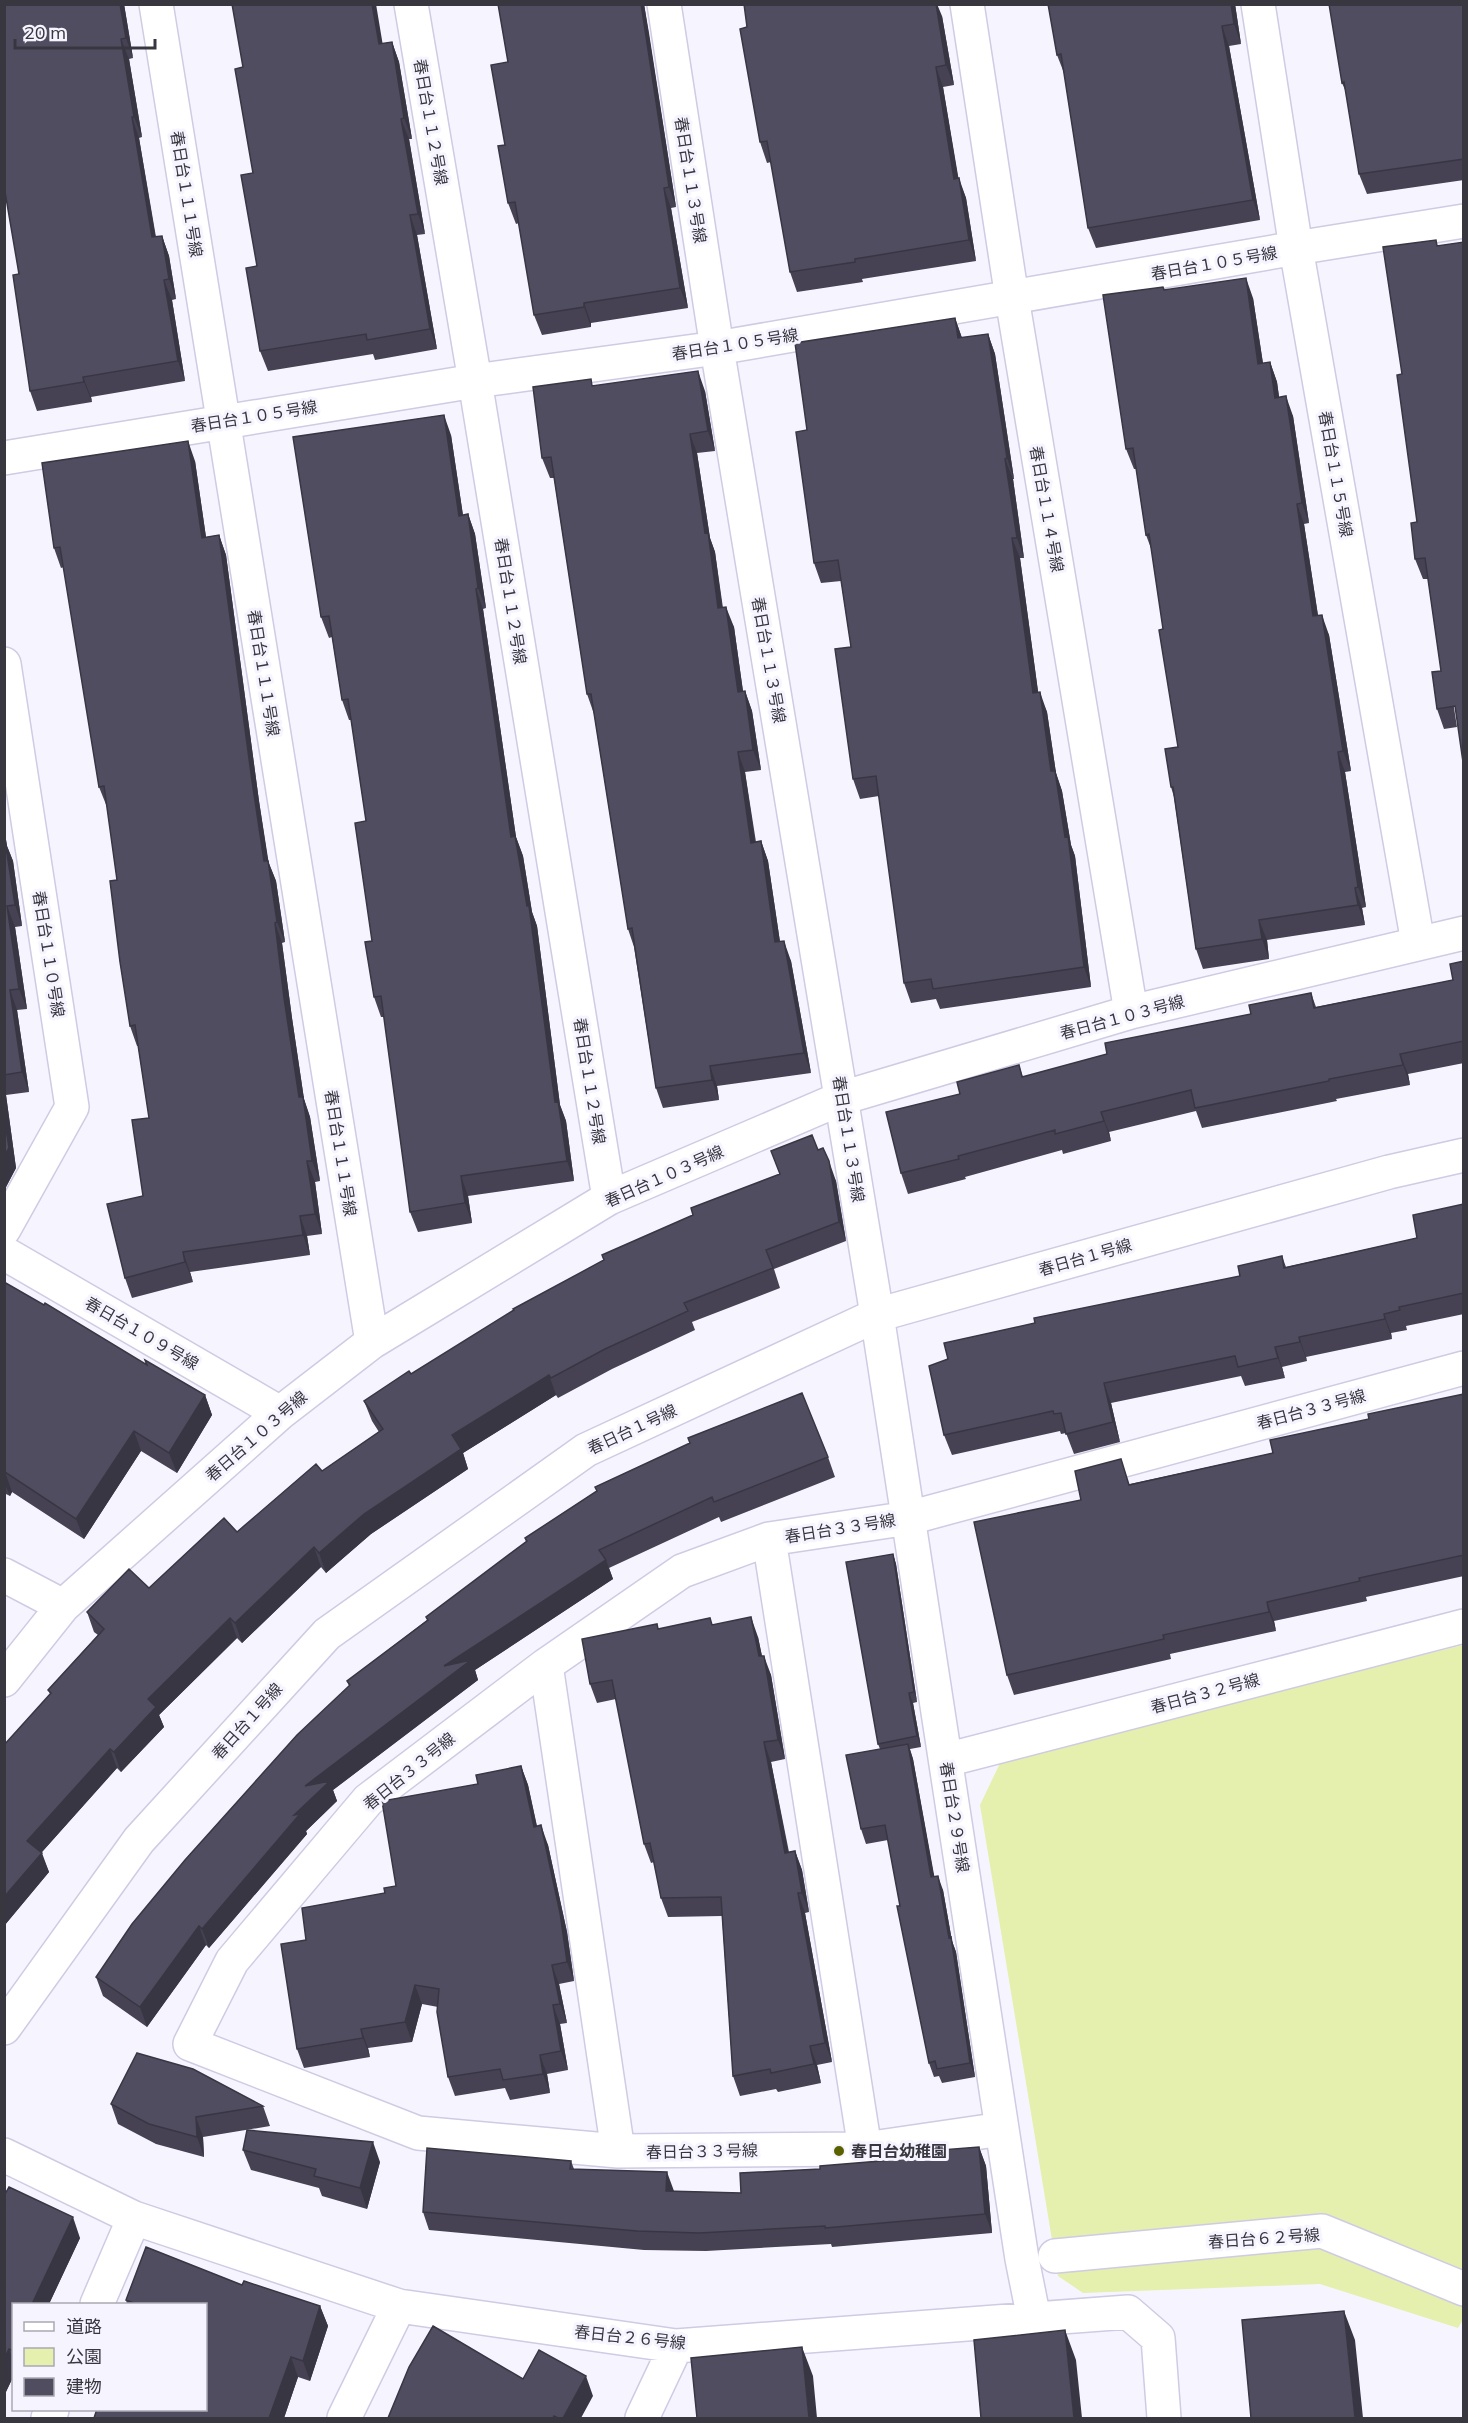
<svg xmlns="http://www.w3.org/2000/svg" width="1468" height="2423" font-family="Mulish,'Noto Sans JP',sans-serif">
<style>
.green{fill:#e5efae}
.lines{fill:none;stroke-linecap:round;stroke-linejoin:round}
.street-casing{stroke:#cfcbe3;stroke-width:36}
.secondary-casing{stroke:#cfcbe3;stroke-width:36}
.street{stroke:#fff;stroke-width:33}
.secondary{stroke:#fff;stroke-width:33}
.wall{fill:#464253}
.shaded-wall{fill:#393644}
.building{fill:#514d61;stroke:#393644;stroke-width:1.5}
.poi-dot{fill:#5a6200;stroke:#f6f5ff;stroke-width:2}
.labels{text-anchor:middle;stroke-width:6;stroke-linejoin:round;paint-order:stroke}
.street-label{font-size:16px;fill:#383740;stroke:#f6f5ff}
.poi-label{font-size:16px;font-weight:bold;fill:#383740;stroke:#f6f5ff;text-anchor:start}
</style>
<rect width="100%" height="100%" fill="#f6f5ff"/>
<path class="green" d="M1463,1645L1464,2318L1458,2328L1320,2284L1083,2293L1058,2276L980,1805L1002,1759Z"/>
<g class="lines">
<defs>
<path id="street" d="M156,4L372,1342
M411,4L475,381L609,1198
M664,4L717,348L877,1315L1022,2259L1034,2319
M967,4L1012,298L1131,1012
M1258,4L1296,248L1418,943
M4,458L475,381L717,348L1296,248L1464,221
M4,664L72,1107L4,1229
M4,1253L280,1413
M769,1539L865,2149
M4,1575L63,1606
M546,1665L618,2151
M4,1680L63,1606L280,1413L372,1342L609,1198L842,1098L1131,1012L1464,933
M946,1760L1464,1626
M1002,2129L865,2149L618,2151L418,2133L190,2044L232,1961L368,1800L546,1665L682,1571L769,1539L909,1518L1464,1368
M4,2155L134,2218L399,2306L676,2346L1128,2312L1158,2338L1164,2418
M1055,2256L1322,2231L1464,2289
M97,2304L134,2218
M48,2418L52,2410
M344,2418L399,2306
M642,2418L676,2346"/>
<path id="secondary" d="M4,2028L139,1840L327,1634L586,1450L877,1315L1389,1172L1464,1155"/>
</defs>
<use href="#street" class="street-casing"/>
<use href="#secondary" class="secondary-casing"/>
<use href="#street" class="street"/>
<use href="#secondary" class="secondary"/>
</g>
<path class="wall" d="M4,4H124L133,58L129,59L142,137L139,138L156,237L162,236L169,256L176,299L172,300L185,381L91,397L92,402L37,411L30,391L19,274Z
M498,4H644L676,207L671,208L688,308L591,323V327L542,335L534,315L519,223L516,224L508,203L505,145L508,62Z
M1235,4L1241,44L1229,46L1260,220L1096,248L1088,228L1064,73L1057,55Z
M1464,4V180L1367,194L1359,174L1346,92L1342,83Z
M942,16L954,85L943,87L958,178L966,198L976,261L862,279L863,282L797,292L790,272L771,162L767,163L760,142L747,27Z
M392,42L399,62L412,139H409L425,234L417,235L437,349L375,360L373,354L268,371L260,351L253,173L243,67Z
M1164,290L1253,298L1263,363L1270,362L1277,382L1279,397L1293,416L1309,523L1304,524L1318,615L1329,635L1351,771L1345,772L1366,907L1362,908L1365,925L1267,940L1269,959L1203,969L1196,949L1174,797L1171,787L1178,747L1163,629L1152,551L1146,535L1136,469H1134L1126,449Z
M955,318L962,338L988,334L995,354L1014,479H1013L1024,558H1020L1038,692L1047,712L1056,773L1062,791L1071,845L1075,856L1091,987L940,1009L936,999L911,1003L904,983L879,796L860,799L853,779L851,647L841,581L821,583L814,563L807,430Z
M1402,374L1457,727L1444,729L1437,709L1441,671L1428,579H1423L1415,559L1417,522Z
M593,386L705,391L715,451L697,453L710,538L715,552L723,608L734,627L743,692L745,691L752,711L761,770L745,772L756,842L761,841L768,861L780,942L791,961L811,1073L717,1086L719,1100L663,1108L656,1088L634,947L628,929L594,714L587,694L554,478H550L542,458Z
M451,435L463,515L468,514L475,534L486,608L483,609L516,837L523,856L532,912L537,926L560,1105L566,1121L574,1181L468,1196L472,1223L418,1232L410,1212L384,1017H381L374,997L372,941L366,821L351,720H349L342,700L332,637L329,638L321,617Z
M195,461L206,537L219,535L226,555L259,801L268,861L276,881L285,942L282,943L292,1018L304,1099L310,1117L320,1181L315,1182L322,1234L307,1236L310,1255L190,1272L193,1282L132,1298L125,1278L143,1196L149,1118L138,1046H137L130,1026L117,880L107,807L99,787L64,567L61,568L54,548Z
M4,827L7,846L13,861L22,926L15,927L27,1009L17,1010L29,1092L6,1095L16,1168L6,1187H4Z
M1464,961V1063L1408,1074L1410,1085L1336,1099L1337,1101L1202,1128L1196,1111L1109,1132L1111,1141L1063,1154L1062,1150L965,1177L966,1179L908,1194L901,1173L960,1094L1019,1065L1023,1077L1107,1054L1251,1014L1311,993L1316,1007L1453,980Z
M818,1150L836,1181L846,1241L774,1269L780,1288L692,1322L695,1330L612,1369L558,1398L556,1395L463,1453L468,1469L371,1534L326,1573L321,1567L242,1643L237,1638L159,1715L164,1727L121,1772L117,1768L41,1853L49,1872L4,1926L50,1694L48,1690L98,1635L94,1632L87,1612L149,1588L237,1532L322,1471L379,1432L372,1421L364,1401L693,1215L780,1174Z
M1464,1204V1314L1406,1326L1407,1330L1391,1333L1392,1339L1306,1357L1307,1361L1282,1367L1285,1378L1245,1386L1241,1376L1111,1403L1120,1442L1074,1454L1066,1433L1061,1434L1060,1431L952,1455L944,1435L948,1359L1035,1323L1240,1276L1282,1256L1286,1267L1417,1238Z
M4,1282L147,1365L205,1395L212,1415L177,1473L141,1451L84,1539L12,1492L10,1496L4,1493Z
M1464,1394V1576L1366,1597L1367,1601L1274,1621L1276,1631L1170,1654L1171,1659L1014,1695L1007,1675L1081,1500L1130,1484L1273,1453L1369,1419Z
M828,1457L835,1477L721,1522L719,1517L609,1568L613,1579L475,1670L478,1680L333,1790L337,1801L306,1831L307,1834L209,1948L206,1945L147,2027L103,1996L96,1977L349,1686L347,1681L427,1620L426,1617L526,1542L525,1538Z
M893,1554L896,1564L917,1702L913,1703L921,1747L910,1749L913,1759L934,1877L943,1890L952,1941L956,1952L975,2077L942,2083L939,2076L934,2077L929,2063L888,1840L866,1844L861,1829L880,1749L878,1744Z
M712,1625L758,1637L762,1656L771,1675L785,1759L771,1762L789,1852L795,1851L802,1870L809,1912L805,1913L832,2062L817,2065L821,2083L778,2092L776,2089L740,2096L733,2076L722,1916L668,1917L661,1898L654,1862L651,1863L644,1844L616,1699L597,1703L590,1684L659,1629Z
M521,1766L528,1785L537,1826L548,1845L567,1932L574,1981L559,1984L567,2023L560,2024L568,2070L547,2074L550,2093L510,2100L505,2088L455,2096L448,2077L438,2007L422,2004L412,2042L368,2048L370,2057L304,2068L297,2049L306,1940L396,1886L478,1784Z
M111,2104L263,2106L270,2126L203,2137L204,2157L156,2144L118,2124Z
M979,2147L986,2166L992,2233L832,2247L831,2244L706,2251L644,2250L429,2230L423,2212L571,2161L574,2169L674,2191L741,2193L820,2169L929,2157Z
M243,2150L380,2162L367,2209L322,2196L319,2188L251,2170Z
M4,2196L80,2238L49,2304H14V2375L4,2396Z
M146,2247L242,2285L244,2281L320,2306L328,2326L310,2381L298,2377L284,2418H94L97,2409H206V2304H127L126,2300Z"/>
<path class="shaded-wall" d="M120,4H124L133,58L126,38Z
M372,4H376L386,64L379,44Z
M641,4H644L649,33L676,207L669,187Z
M936,4H937L942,16L954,85L946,65Z
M1231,4H1235L1241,44L1234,24Z
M1222,26L1229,46L1260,220L1253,200Z
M121,39L129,59L142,137L134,117Z
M392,42L399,62L412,139L404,118Z
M936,67L943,87L962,199L954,179Z
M132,117L139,138L159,258L152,237Z
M401,119L409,139L425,234L418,214Z
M959,178L966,198L976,261L969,240Z
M664,188L671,208L688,308L680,288Z
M410,215L417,235L437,349L430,329Z
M162,236L169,256L176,299L169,279Z
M1246,278L1253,298L1266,384L1258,364Z
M164,280L172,300L185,381L178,361Z
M584,303L591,323V327L584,307Z
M955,318L962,338H958Z
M988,334L995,354L1014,479L1007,458Z
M1270,362L1277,382L1282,418L1275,398Z
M698,371L705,391L715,451L708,431Z
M83,377L91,397L92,402L84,382Z
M1286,396L1293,416L1309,523L1302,503Z
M444,415L451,435L466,536L459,516Z
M690,434L697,453L710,538L715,552L725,628L718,608L705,533Z
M188,441L195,461L209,558L202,538Z
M1005,459L1013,479L1024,558L1017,538Z
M1297,504L1304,524L1321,636L1313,616Z
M468,514L475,534L486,608L478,588Z
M219,535L226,555L259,801L270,871L268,861L276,881L285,942L277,922L264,861L252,781Z
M1012,538L1020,558L1041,713L1033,693Z
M476,589L483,609L516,837L523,856L532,912L537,926L560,1105L566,1121L574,1181L567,1161L555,1102L511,837Z
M726,607L734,627L746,712L738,692Z
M1322,615L1329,635L1351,771L1343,751Z
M745,691L752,711L761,770L753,750Z
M1040,692L1047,712L1056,773L1062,791L1071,845L1075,856L1091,987L1084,967L1065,837L1051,771Z
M738,752L745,772L758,862L751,843Z
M1338,752L1345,772L1366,907L1358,887Z
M4,827L7,846L13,861L22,926L15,905L4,848Z
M761,841L768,861L783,962L775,942Z
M1355,888L1362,908L1365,925L1358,905Z
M7,906L15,927L27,1009L19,989Z
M1259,920L1267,940L1269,959L1262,939Z
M275,923L282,943L292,1018L304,1099L310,1117L320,1181L312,1161L299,1097L284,998Z
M784,941L791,961L811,1073L804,1053Z
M10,990L17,1010L29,1092L22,1072Z
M1400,1054L1408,1074L1410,1085L1403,1065Z
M710,1066L717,1086L719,1100L712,1080Z
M4,1091L6,1095L16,1168L6,1187L4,1182Z
M1101,1112L1109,1132L1111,1141L1104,1121Z
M307,1161L315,1182L322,1234L315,1214Z
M829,1161L836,1181L846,1241L839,1222Z
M461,1176L468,1196L472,1223L465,1203Z
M300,1216L307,1236L310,1255L303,1235Z
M183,1252L190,1272L193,1282L185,1262Z
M1384,1314L1391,1333L1392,1339L1385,1319Z
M1299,1337L1306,1357L1307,1361L1300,1342Z
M1275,1347L1282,1367L1285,1378L1278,1358Z
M549,1375L556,1395L463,1453L468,1469L371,1534L326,1573L319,1553L452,1435Z
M1104,1383L1111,1403L1120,1442L1113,1422Z
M205,1395L212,1415L177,1473L169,1453Z
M134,1431L141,1451L84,1539L76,1519Z
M5,1472L12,1492L10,1496L4,1482Z
M314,1547L321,1567L242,1643L235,1623Z
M893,1554L896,1564L917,1702L914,1692Z
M606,1560L613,1579L475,1670L478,1680L333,1790L337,1801L306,1831L307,1834L209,1948L202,1929L294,1815L305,1786L444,1666Z
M1267,1602L1274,1621L1276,1631L1269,1612Z
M751,1617L758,1637L766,1676L759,1656Z
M230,1618L237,1638L159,1715L164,1727L121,1772L114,1752L148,1699Z
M764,1656L771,1675L785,1759L778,1740Z
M909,1693L913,1703L921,1747L917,1736Z
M764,1742L771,1762L792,1872L785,1853Z
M908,1744L913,1759L937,1891L931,1877Z
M110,1749L117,1768L34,1861L27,1841Z
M521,1766L528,1785L541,1846L534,1827Z
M541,1825L548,1845L567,1932L574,1981L567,1962Z
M795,1851L802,1870L809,1912L802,1893Z
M42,1853L49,1872L4,1926V1897Z
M938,1876L943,1890L952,1941L956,1952L975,2077L970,2063Z
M798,1893L805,1913L832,2062L825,2043Z
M199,1926L206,1945L147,2027L140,2007Z
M552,1965L559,1984L567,2023L560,2004Z
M415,1985L422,2004L412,2042L405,2022Z
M553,2005L560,2024L568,2070L561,2051Z
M361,2029L368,2048L370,2057L363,2038Z
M810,2046L817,2065L821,2083L814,2064Z
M540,2055L547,2074L550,2093L543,2074Z
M196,2117L203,2137L204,2157L197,2137Z
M373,2142L380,2162L367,2209L360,2188Z
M979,2147L986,2166L992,2233L985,2214Z
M667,2172L674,2191L673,2209L666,2191Z
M73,2217L80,2238L49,2304H32Z
M320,2306L328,2326L310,2381L303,2361Z
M1344,2311L1355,2340L1363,2418H1355Z
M1065,2330L1076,2360L1082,2418H1074Z
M802,2347L813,2376L817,2418H809Z
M9,2349L14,2362V2375L4,2396V2359Z
M291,2357L298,2377L284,2418H269Z
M586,2376L593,2396L581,2418H563Z"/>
<path class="building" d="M4,4H120L126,38L121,39L134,117H132L152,237L162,236L169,279L164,280L178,361L83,377L84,382L30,391L13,275L19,274L4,186Z
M232,4H372L379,44L392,42L404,118L401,119L418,214L410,215L430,329L367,340L366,334L260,351L246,268L257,266L241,175L253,173L235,69L243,67Z
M498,4H641L669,187L664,188L680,288L584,303V307L534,315L515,202L508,203L498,146L505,145L491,65L508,62Z
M744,4H936L946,65L936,67L954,179L959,178L969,240L855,259V262L790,272L767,141L760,142L740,29L747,27Z
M1048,4H1231L1234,24L1222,26L1253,200L1088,228L1061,54L1057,55Z
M1329,4H1464V159L1359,174L1344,82L1342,83Z
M1436,240L1437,246L1464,242V769L1455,706L1437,709L1432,672L1441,671L1425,558L1415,559L1411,523L1417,522L1397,375L1402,374L1383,247Z
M1246,278L1258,364L1270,362L1275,398L1286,396L1302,503L1297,504L1313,616L1322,615L1343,751L1338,752L1358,887L1355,888L1358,905L1259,920L1262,939L1196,949L1173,787H1171L1165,749L1178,747L1159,630L1163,629L1149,534L1146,535L1133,448L1126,449L1103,295L1163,287L1164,290Z
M955,318L958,338L988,334L1007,458L1005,459L1017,538H1012L1033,693L1040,692L1051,771H1055L1065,837L1068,836L1084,967L933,989L931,979L904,983L876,776L853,779L835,649L851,647L838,560L814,563L796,432L807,430L795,343Z
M698,371L708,431L690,434L705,533L708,532L718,608L726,607L738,692L745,691L753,750L738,752L751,843L761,841L775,942L784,941L804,1053L710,1066L712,1080L656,1088L632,928L628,929L591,694H587L551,457L542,458L533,387L591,379L592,386Z
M444,415L459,516L468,514L478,588L476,589L511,837L515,836L527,906H529L555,1102L558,1101L567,1161L461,1176L465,1203L410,1212L381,996L374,997L365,942L372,941L355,823L366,821L348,699L342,700L329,616L321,617L293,437Z
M188,441L202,538L219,535L252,781L264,861H268L277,922L275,923L284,998L299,1097H303L312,1161H307L315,1214L300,1216L303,1235L183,1252L185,1262L125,1278L107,1204L143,1196L132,1120L149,1118L135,1025L130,1026L120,962L110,881L117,880L104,786L99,787L60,547L54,548L42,463Z
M4,841H5L15,905L7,906L19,989L10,990L22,1072L4,1075Z
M1464,961V1041L1400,1054L1403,1065L1329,1079V1081L1195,1108L1191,1090L1101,1112L1104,1121L1055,1134V1130L958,1156L959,1159L901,1173L886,1112L960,1094L957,1082L1019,1065L1022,1077L1107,1054L1105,1043L1251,1014L1249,1005L1311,993L1314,1008L1453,980L1450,964Z
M4,1116L9,1148L4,1156Z
M812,1135L818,1150L823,1148L829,1161L839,1222L766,1250L773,1268L684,1303L688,1311L605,1349L551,1378L549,1375L452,1435L461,1449L364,1514L319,1553L314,1547L235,1623L230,1618L148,1699L156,1707L114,1752L110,1749L27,1841L42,1853L4,1897V1745L51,1693L48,1690L104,1629L87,1612L129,1569L149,1588L224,1518L237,1532L316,1464L322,1471L383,1429L364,1401L409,1371L411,1374L514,1310L513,1309L604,1260L602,1255L693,1215L691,1208L780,1174L771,1151Z
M1464,1204V1293L1399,1307L1400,1310L1384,1314L1385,1319L1299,1337L1300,1342L1275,1347L1278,1358L1238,1367L1235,1356L1104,1383L1113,1422L1066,1434L1061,1413L1054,1414L1053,1411L944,1435L929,1366L948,1359L944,1343L1035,1323L1034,1318L1240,1276L1238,1266L1282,1256L1284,1268L1417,1238L1413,1215Z
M4,1282L44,1305L45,1303L147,1365L145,1360L205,1395L169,1453L134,1431L76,1519L5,1472L4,1473Z
M802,1393L828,1457L714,1502L712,1497L599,1550L606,1560L444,1666L471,1660L305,1786L330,1781L294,1815L300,1814L202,1929L199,1926L140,2007L96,1977L132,1924L185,1860L297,1735L350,1685L347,1681L428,1620L426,1617L527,1541L525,1538L597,1491L595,1487L690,1443L688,1438Z
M1464,1394V1555L1359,1578L1360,1581L1267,1602L1269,1612L1163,1635L1164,1639L1007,1675L974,1522L1081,1500L1075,1471L1121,1459L1129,1485L1273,1453L1270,1440L1369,1419L1368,1414Z
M893,1554L914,1692L909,1693L917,1736L878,1744L846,1562Z
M751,1617L759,1656H764L778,1740L764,1742L785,1853L795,1851L802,1893H798L825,2043L810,2046L814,2064L771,2073L770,2069L733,2076L721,1897L661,1898L650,1843L644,1844L612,1680L590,1684L582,1639L657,1624L658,1629L710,1618L712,1625Z
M908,1744L931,1877L938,1876L949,1938L951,1937L970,2063L937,2069L935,2061L929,2063L897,1906H900L885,1825L861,1829L846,1755Z
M521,1766L534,1827L541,1825L560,1913L567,1962L552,1965L560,2004L553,2005L561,2051L540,2055L543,2074L503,2080L500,2069L448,2077L437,2012L439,1989L415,1985L405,2022L361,2029L363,2038L297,2049L281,1944L306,1940L302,1908L385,1893L384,1888L396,1886L382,1801L478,1784L476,1775Z
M137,2053L193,2069L263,2106L196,2117L197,2137L149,2124L111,2104Z
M247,2130L373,2142L360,2188L314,2176L316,2169L243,2150Z
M979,2147L985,2214L825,2228V2226L699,2233L637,2231L423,2212L427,2148L571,2161L570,2169L667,2172L666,2191L741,2193L740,2173L820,2169V2166L929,2157V2151Z
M9,2187L73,2217L32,2304H14V2351L9,2349L4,2359V2196Z
M146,2247L242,2285L244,2281L320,2306L303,2361L291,2357L269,2418H94L97,2409H206V2304H136L126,2300Z
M1344,2311L1355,2418H1251L1242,2320Z
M433,2326L523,2379L539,2350L586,2376L563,2418H558L554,2416L553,2418H388L409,2367Z
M1065,2330L1074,2418H981L974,2340Z
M802,2347L809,2418H697L691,2358Z"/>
<circle class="poi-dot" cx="839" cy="2151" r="6"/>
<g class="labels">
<g class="street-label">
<text transform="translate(431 122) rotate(80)" y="6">春日台１１２号線</text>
<text transform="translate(691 180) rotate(81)" y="6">春日台１１３号線</text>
<text transform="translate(187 194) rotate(81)" y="6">春日台１１１号線</text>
<text transform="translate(1214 263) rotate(-10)" y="6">春日台１０５号線</text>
<text transform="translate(735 344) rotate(-9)" y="6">春日台１０５号線</text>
<text transform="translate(254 416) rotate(-9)" y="6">春日台１０５号線</text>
<text transform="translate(1336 474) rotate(80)" y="6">春日台１１５号線</text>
<text transform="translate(1047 509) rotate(80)" y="6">春日台１１４号線</text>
<text transform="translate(511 601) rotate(81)" y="6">春日台１１２号線</text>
<text transform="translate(769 660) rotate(80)" y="6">春日台１１３号線</text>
<text transform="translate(264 673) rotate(81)" y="6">春日台１１１号線</text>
<text transform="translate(49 954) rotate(81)" y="6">春日台１１０号線</text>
<text transform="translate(1122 1017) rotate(-15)" y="6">春日台１０３号線</text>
<text transform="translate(590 1081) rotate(81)" y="6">春日台１１２号線</text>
<text transform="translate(849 1139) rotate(81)" y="6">春日台１１３号線</text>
<text transform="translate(341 1153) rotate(81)" y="6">春日台１１１号線</text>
<text transform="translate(664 1176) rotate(-24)" y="6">春日台１０３号線</text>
<text transform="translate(1085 1257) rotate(-16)" y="6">春日台１号線</text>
<text transform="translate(142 1333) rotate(30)" y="6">春日台１０９号線</text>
<text transform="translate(1311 1409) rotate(-15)" y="6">春日台３３号線</text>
<text transform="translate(632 1429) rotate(-25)" y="6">春日台１号線</text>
<text transform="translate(256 1436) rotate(-41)" y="6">春日台１０３号線</text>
<text transform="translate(840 1528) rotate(-9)" y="6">春日台３３号線</text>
<text transform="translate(1205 1693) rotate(-15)" y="6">春日台３２号線</text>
<text transform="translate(247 1721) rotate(-48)" y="6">春日台１号線</text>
<text transform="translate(409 1771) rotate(-39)" y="6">春日台３３号線</text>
<text transform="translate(955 1817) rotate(81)" y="6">春日台２９号線</text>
<text transform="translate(702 2151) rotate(-1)" y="6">春日台３３号線</text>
<text transform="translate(1264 2238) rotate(-4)" y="6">春日台６２号線</text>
<text transform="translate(630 2337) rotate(6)" y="6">春日台２６号線</text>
</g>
<g class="poi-label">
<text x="851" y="2157">春日台幼稚園</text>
</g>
</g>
<rect width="1468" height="2423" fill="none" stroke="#383740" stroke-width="12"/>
<rect x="12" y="2303" width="195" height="108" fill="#f6f5ff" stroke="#aaa9b3" stroke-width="1.5"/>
<rect x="24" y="2322" width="30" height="9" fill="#ffffff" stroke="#aaa9b3" stroke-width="1.5"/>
<text x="66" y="2333" font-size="18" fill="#383740">道路</text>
<rect x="24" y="2348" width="30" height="18" fill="#e5efae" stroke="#aaa9b3" stroke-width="1.5"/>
<text x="66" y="2363" font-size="18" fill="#383740">公園</text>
<rect x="24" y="2378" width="30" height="18" fill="#514d61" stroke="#aaa9b3" stroke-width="1.5"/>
<text x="66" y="2393" font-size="18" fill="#383740">建物</text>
<path d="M15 39v9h140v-9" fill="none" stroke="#383740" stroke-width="3"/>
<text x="24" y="39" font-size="18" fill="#383740" stroke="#f6f5ff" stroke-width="4.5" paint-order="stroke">20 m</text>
</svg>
